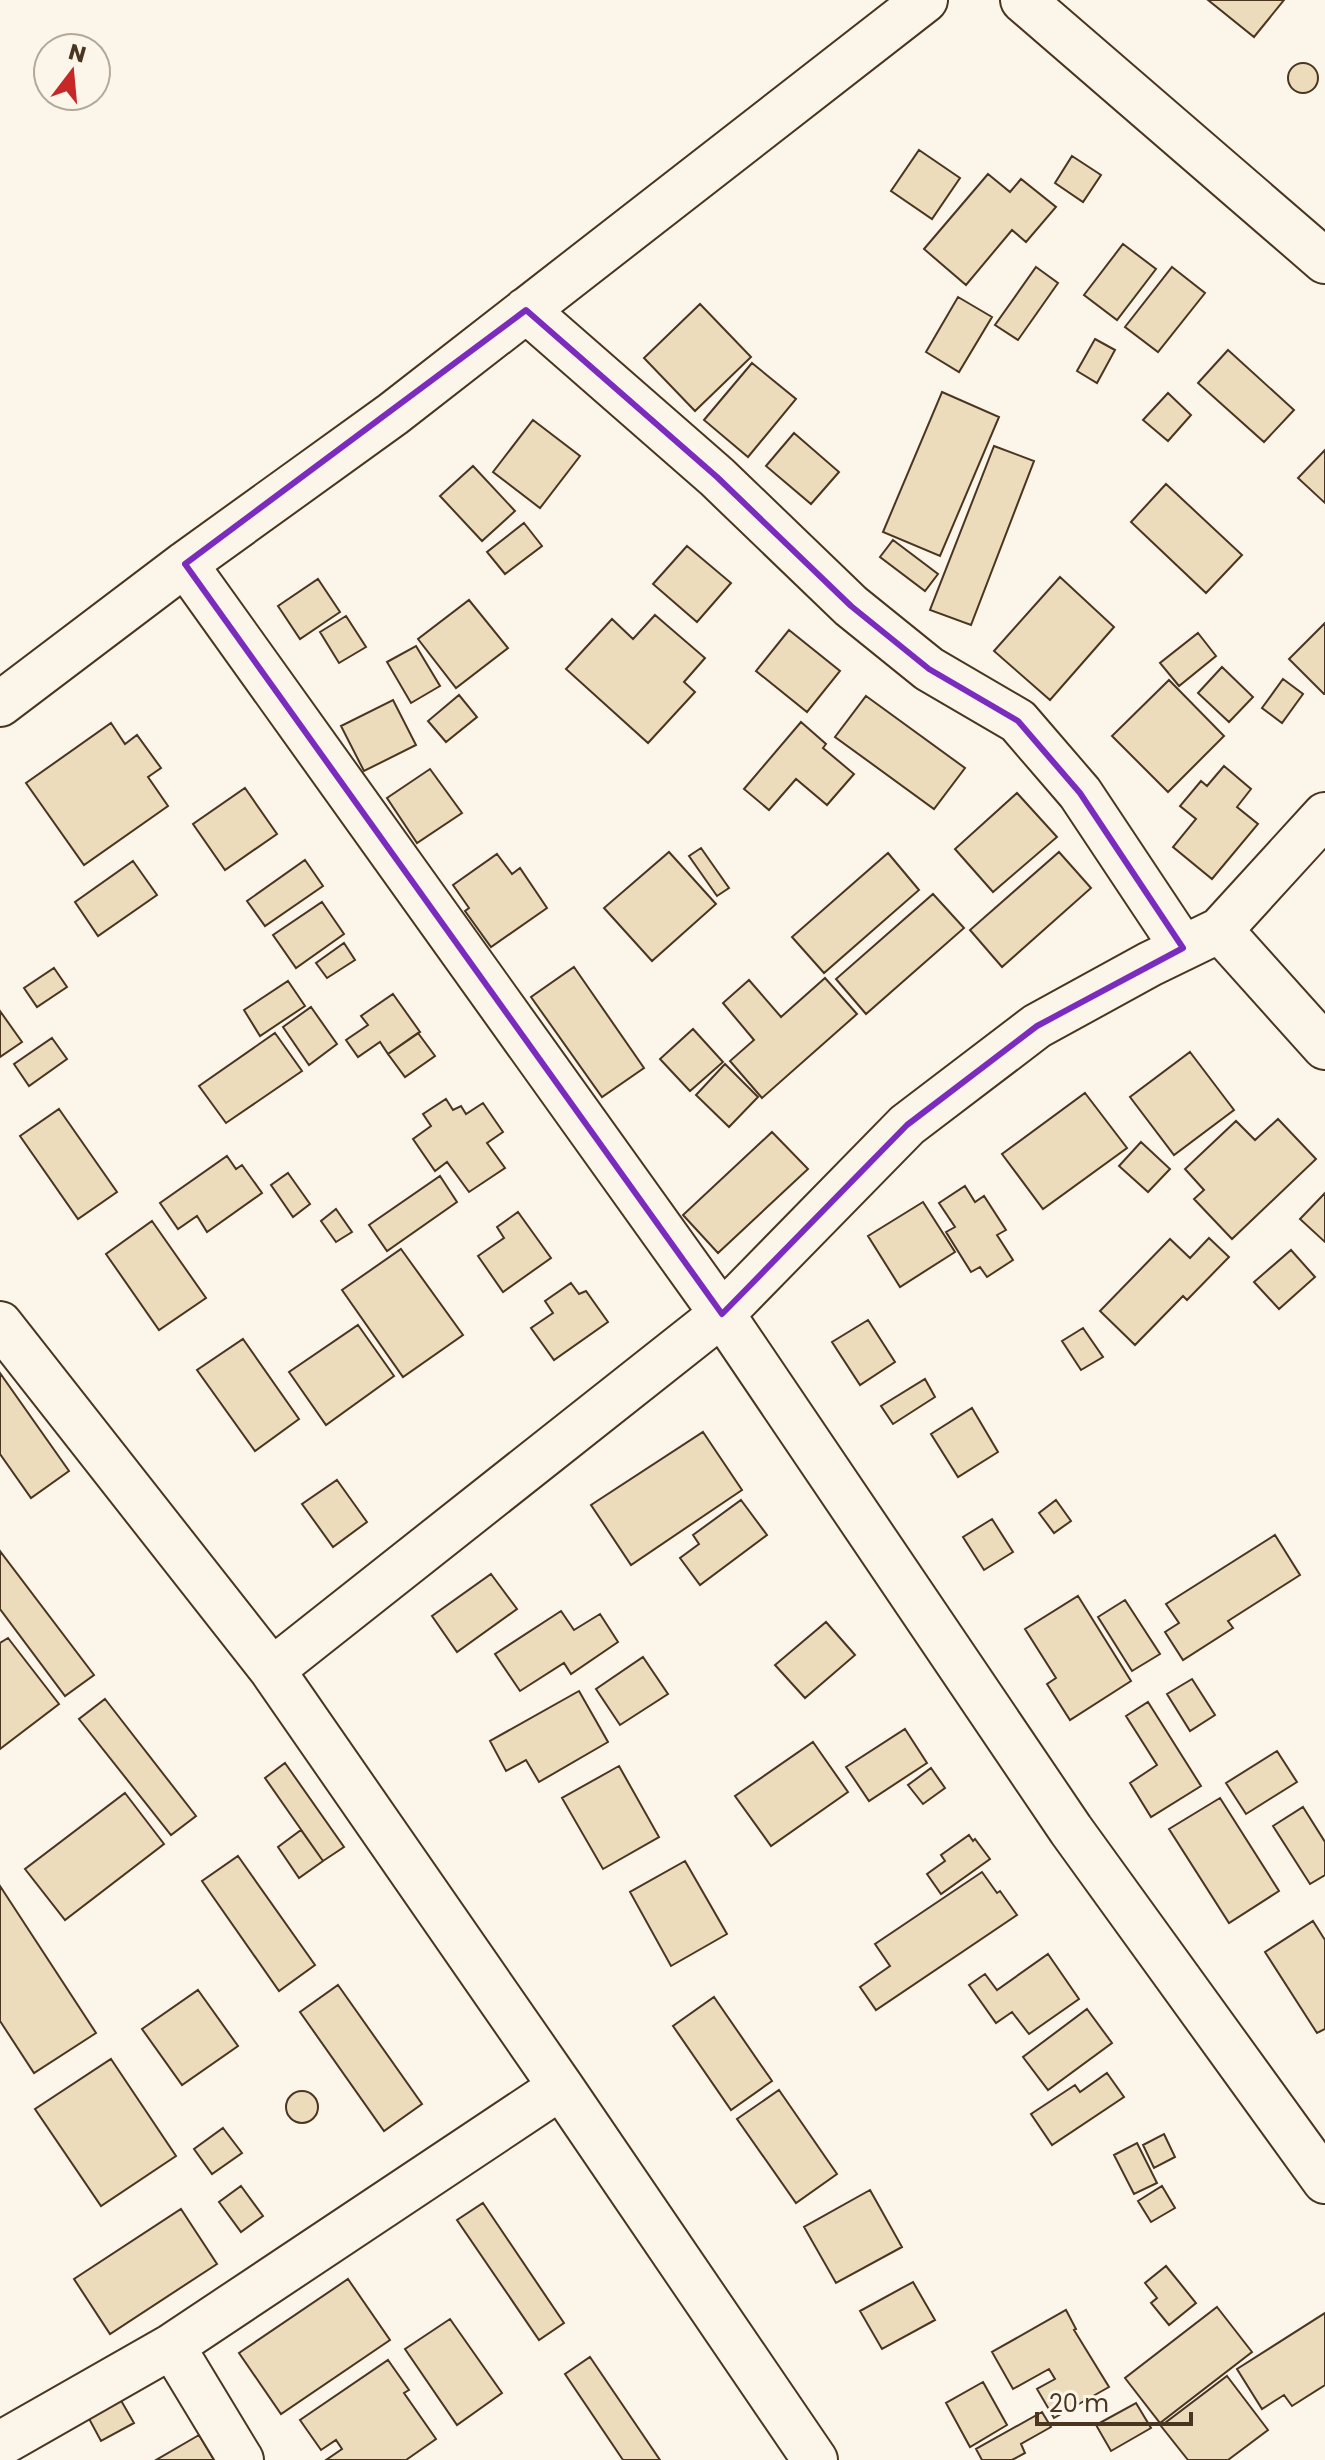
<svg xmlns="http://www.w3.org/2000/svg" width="1325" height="2460" font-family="Poppins,sans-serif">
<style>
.building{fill:#ecdcbc;stroke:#4a3520;stroke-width:2}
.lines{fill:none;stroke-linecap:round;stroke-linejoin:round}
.street-casing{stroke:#4a3520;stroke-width:48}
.street{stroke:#fbf6e9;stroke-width:44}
.marked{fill:none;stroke:#7b2cbf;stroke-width:6;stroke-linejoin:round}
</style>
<rect width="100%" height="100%" fill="#fbf6e9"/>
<path class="building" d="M1208,0H1284L1254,37Z
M1288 78a15 15 0 1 1 30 0a15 15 0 1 1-30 0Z
M919,150L960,178L932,219L891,191Z
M1072,156L1101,175L1083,202L1055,183Z
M988,174L1010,192L1021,179L1056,207L1026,242L1012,230L966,285L924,249Z
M1123,244L1156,269L1117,320L1084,295Z
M1036,267L1058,283L1018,340L995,325Z
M1172,267L1205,293L1158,352L1125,327Z
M958,297L992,317L959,372L926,352Z
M700,304L751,357L695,411L644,358Z
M1095,339L1115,350L1097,383L1077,371Z
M1228,350L1294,410L1264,442L1198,383Z
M752,363L796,399L748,457L704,420Z
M942,392L999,417L940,556L883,532Z
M1168,393L1191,415L1168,441L1143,420Z
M533,420L580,456L540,508L493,472Z
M794,433L839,472L811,504L766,466Z
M994,446L1034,461L971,625L930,610Z
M1325,450V503L1298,478Z
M473,466L515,511L482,541L440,496Z
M1166,484L1242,555L1206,593L1131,522Z
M524,523L542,546L505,574L487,552Z
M893,540L938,574L925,591L880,557Z
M687,546L731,583L697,622L653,584Z
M1060,577L1114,627L1050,700L994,651Z
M318,579L340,612L300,639L278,606Z
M469,600L508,648L456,688L418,639Z
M655,615L705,658L684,682L695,692L648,743L566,669L612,619L633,639Z
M346,616L366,647L339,663L320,632Z
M1325,623V694H1324L1289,659Z
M789,630L840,671L807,712L756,671Z
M1198,633L1216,656L1179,686L1160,663Z
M416,646L440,686L411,703L387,662Z
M1222,667L1253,697L1229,722L1198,693Z
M1283,679L1303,694L1282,723L1262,708Z
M1169,680L1224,736L1168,792L1112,736Z
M459,695L477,717L446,742L428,721Z
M866,696L965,768L934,809L835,737Z
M393,700L416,745L364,771L341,726Z
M801,722L826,744L823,748L854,774L827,805L796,779L769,810L744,789Z
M111,723L125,744L137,735L161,768L148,777L168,806L84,865L26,783Z
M1224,766L1251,789L1237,807L1258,824L1212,879L1173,847L1196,819L1180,806L1201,781L1207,786Z
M430,769L462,813L417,843L387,798Z
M245,788L277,834L225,870L193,824Z
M1017,793L1057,837L993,892L955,849Z
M701,848L729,888L717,896L689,856Z
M669,852L716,904L652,961L604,908Z
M1059,852L1091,888L1002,967L970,930Z
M888,853L919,890L824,973L792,937Z
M497,854L512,874L520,868L547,908L491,947L465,911L469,908L453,885Z
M305,860L323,886L265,926L247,901Z
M133,861L157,895L98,936L75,902Z
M933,894L964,928L866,1014L836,979Z
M322,902L344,934L296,968L273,935Z
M344,943L355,960L327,978L316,963Z
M574,967L644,1068L602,1097L531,997Z
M54,968L67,987L37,1007L24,988Z
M825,978L857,1014L762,1098L730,1061L754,1040L723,1003L749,980L781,1017Z
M288,981L305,1006L260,1036L244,1010Z
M393,994L420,1032L388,1054L380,1042L358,1057L346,1040L368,1025L361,1016Z
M311,1007L337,1044L309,1065L283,1027Z
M0,1011L22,1042L0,1057Z
M693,1029L723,1062L690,1091L660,1059Z
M275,1033L302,1071L226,1123L199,1086Z
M418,1033L435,1056L405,1077L388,1054Z
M52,1038L67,1059L29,1086L14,1064Z
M1190,1052L1234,1110L1174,1155L1130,1097Z
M725,1064L758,1097L729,1127L696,1095Z
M1085,1093L1127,1148L1043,1209L1002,1154Z
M446,1099L453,1110L461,1106L466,1114L483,1103L503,1132L487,1143L505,1168L469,1192L447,1162L435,1171L413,1139L431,1126L423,1114Z
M59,1109L117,1192L78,1219L20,1136Z
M1278,1119L1316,1159L1232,1239L1194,1199L1204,1190L1185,1169L1236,1121L1255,1140Z
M772,1132L808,1169L718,1253L683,1215Z
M1141,1142L1170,1169L1148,1192L1119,1166Z
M227,1156L236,1169L242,1165L262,1193L207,1232L197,1216L178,1229L160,1203Z
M288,1173L310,1204L293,1217L271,1185Z
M440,1176L457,1202L387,1251L369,1225Z
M965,1186L975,1202L984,1196L1006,1230L997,1235L1013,1260L987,1277L980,1267L971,1272L946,1232L955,1227L939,1203Z
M1325,1193V1242L1300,1219Z
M923,1202L955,1252L900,1287L868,1236Z
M336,1209L352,1232L336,1242L321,1221Z
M518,1212L551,1258L503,1292L478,1256L504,1238L497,1227Z
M152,1221L206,1298L159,1330L106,1254Z
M1209,1238L1229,1257L1187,1300L1183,1296L1135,1345L1100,1311L1170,1239L1190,1258Z
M401,1249L463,1335L403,1377L342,1290Z
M1291,1250L1315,1277L1279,1309L1254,1282Z
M571,1283L579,1294L586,1291L608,1322L554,1360L531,1328L553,1313L545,1301Z
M868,1320L895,1362L860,1385L832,1342Z
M358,1325L394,1376L326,1425L289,1372Z
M1083,1328L1103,1357L1081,1370L1062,1341Z
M243,1339L299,1419L255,1451L197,1370Z
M0,1373L69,1471L31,1498L0,1454Z
M925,1379L935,1397L893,1424L881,1406Z
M972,1408L998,1452L958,1477L931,1434Z
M703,1432L742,1490L631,1565L591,1505Z
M337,1480L367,1522L333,1547L302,1504Z
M741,1500L767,1535L700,1585L680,1558L699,1544L693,1535Z
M1056,1500L1071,1521L1054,1533L1039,1513Z
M992,1519L1013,1552L984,1570L963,1537Z
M1275,1535L1300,1575L1228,1621L1233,1628L1183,1660L1165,1632L1179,1623L1166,1604Z
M0,1551L94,1675L65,1696L0,1609Z
M491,1574L517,1609L457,1652L432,1616Z
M1078,1596L1131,1681L1070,1720L1047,1684L1056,1678L1025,1629Z
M1125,1600L1160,1654L1132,1671L1098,1617Z
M561,1611L574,1630L600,1614L618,1642L571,1674L564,1663L520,1691L495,1654Z
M826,1622L855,1655L805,1698L775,1665Z
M8,1638L59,1704L0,1749V1643Z
M643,1657L668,1694L620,1725L596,1689Z
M1192,1679L1215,1715L1190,1731L1167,1694Z
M579,1691L608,1742L539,1782L526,1760L506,1771L490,1741Z
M105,1699L196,1816L171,1835L79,1719Z
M1148,1702L1201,1786L1151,1817L1130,1783L1157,1765L1126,1716Z
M905,1729L927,1763L869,1801L846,1767Z
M813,1742L848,1792L771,1846L735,1796Z
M1277,1751L1297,1782L1246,1814L1226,1783Z
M285,1763L344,1847L323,1861L265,1778Z
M619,1766L659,1837L603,1869L562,1798Z
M931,1768L945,1788L923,1804L908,1785Z
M125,1793L164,1844L65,1920L25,1869Z
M1220,1798L1279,1891L1229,1923L1169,1829Z
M1303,1807L1325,1842V1875L1310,1884L1273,1826Z
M301,1830L323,1861L299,1878L278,1847Z
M969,1835L973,1841L975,1839L990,1859L941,1894L927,1874L945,1861L941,1855Z
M238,1856L315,1965L279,1991L202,1881Z
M685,1861L727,1934L671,1966L630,1892Z
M982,1872L997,1893L1000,1891L1017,1915L876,2010L860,1987L890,1966L875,1944Z
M0,1886L96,2033L34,2073L0,2021Z
M1313,1921L1325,1940V2029L1317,2033L1265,1952Z
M1048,1954L1079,1999L1029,2034L1012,2012L996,2023L969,1985L985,1974L997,1990Z
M338,1985L422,2104L384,2131L300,2012Z
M198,1990L238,2046L182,2085L142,2029Z
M714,1997L772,2081L731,2110L673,2026Z
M1087,2009L1112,2043L1048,2090L1023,2057Z
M111,2059L176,2156L101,2206L35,2109Z
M1107,2073L1124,2097L1052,2145L1031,2114L1075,2085L1080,2092Z
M779,2090L837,2174L796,2203L737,2119Z
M286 2107a16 16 0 1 1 32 0a16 16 0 1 1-32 0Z
M223,2128L242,2153L212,2174L194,2149Z
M1164,2134L1175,2157L1154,2168L1143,2145Z
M1137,2143L1157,2183L1134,2194L1114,2155Z
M241,2186L263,2216L241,2232L219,2202Z
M1162,2186L1175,2208L1151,2222L1138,2201Z
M870,2190L902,2247L836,2283L804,2227Z
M483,2203L564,2323L539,2340L457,2220Z
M181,2209L217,2264L110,2334L74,2279Z
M1166,2266L1196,2303L1169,2325L1151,2303L1157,2298L1145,2283Z
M348,2279L390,2340L281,2414L239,2353Z
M913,2282L935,2320L882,2349L860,2311Z
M1217,2307L1252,2352L1160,2423L1125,2378Z
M1066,2310L1076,2329L1074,2330L1109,2387L1054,2418L1037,2389L1055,2379L1049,2369L1013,2389L992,2352Z
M1325,2313V2385L1292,2406L1284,2395L1262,2409L1237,2369Z
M450,2319L502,2393L457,2425L405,2349Z
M590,2357L660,2460H623L565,2374Z
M388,2360L409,2390L404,2393L436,2439L406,2460H326L342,2449L336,2440L321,2450L300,2420Z
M1227,2376L1268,2430L1228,2460H1188L1161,2426Z
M983,2382L1007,2425L970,2447L946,2403Z
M119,2397L134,2423L101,2441L87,2415Z
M1136,2403L1151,2428L1111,2451L1096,2425Z
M1042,2412L1051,2427L1021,2444L1025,2453L1012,2460H982L976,2449Z
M199,2435L214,2460H156Z"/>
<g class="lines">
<defs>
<path id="street" d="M1023,0L1325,261
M526,310L717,477L851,606L929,669L1018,721L1080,793L1183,948
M185,564L722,1314L1071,1830L1325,2181
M0,704L185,564L393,414L925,0
M1220,930L1325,1047
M0,1324L272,1670L561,2087L815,2460
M272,1670L722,1314L907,1125L1037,1026L1150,964L1220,930L1325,815
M172,2346L241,2460
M0,2444L172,2346L561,2087"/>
</defs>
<use href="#street" class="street-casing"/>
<use href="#street" class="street"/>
</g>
<path class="marked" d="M526,310L717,477L851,606L929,669L1018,721L1080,793L1183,948L1037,1026L907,1125L722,1314L185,564Z"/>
<g transform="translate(72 72) rotate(16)"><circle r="38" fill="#fbf6e9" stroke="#b4a999" stroke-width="2"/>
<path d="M0-6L14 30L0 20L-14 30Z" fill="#c62828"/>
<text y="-12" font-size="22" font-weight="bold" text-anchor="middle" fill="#4a3520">N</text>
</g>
<path d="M1037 2412v12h154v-12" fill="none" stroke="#4a3520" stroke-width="4"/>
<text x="1049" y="2412" font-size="24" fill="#4a3520" stroke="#fbf6e9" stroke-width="6" paint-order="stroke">20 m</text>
</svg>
